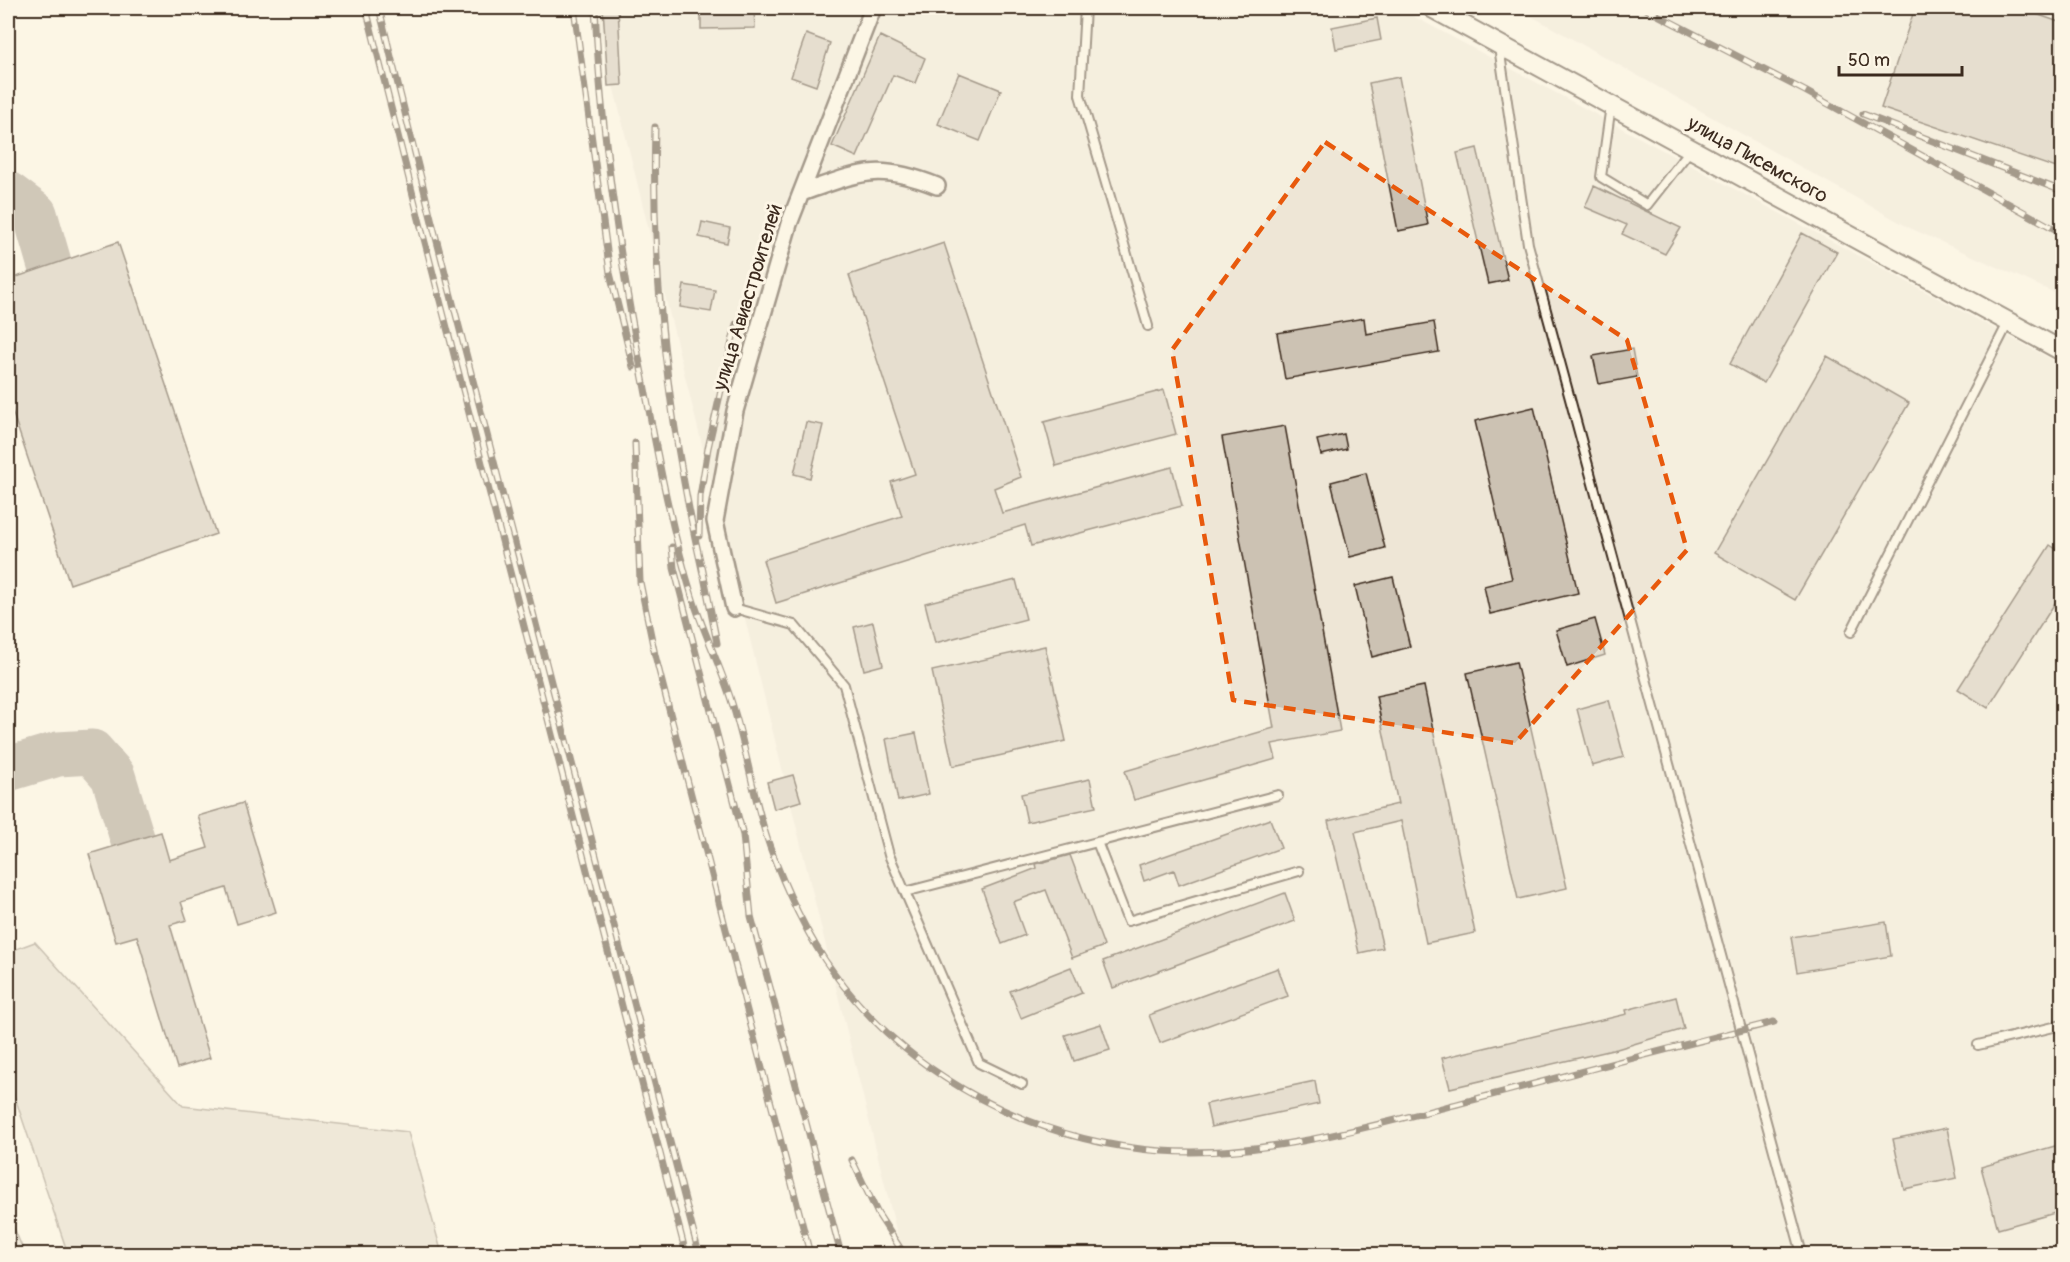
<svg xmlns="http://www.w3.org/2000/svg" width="2070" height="1262" font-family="Pangolin,sans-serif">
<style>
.built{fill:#eee6d6}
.green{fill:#e0d8c8;stroke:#8e8173;stroke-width:1.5}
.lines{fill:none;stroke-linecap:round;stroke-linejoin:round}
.taxiway{stroke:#9c9082;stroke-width:45}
.building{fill:#ccc2b3;stroke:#3b2a1e;stroke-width:1.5}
.service-casing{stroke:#3b2a1e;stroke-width:12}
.minor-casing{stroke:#3b2a1e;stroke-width:20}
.tertiary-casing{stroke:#3b2a1e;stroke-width:22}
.service{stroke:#fcf5e5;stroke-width:8}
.minor{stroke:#fcf5e5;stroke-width:15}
.tertiary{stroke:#fcf5e5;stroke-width:18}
.rail-casing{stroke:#3b2a1e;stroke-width:7}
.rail{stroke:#fcf5e5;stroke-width:4.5;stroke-dasharray:14;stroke-linecap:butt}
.marked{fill:none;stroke:#e8590c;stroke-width:4.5;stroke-dasharray:12 8;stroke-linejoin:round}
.labels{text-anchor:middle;stroke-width:6;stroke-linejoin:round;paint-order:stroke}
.street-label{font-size:20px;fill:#3b2a1e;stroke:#fcf5e5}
</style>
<rect width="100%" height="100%" fill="#fcf5e5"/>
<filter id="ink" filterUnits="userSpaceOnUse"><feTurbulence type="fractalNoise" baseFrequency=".0167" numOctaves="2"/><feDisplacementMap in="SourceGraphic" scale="12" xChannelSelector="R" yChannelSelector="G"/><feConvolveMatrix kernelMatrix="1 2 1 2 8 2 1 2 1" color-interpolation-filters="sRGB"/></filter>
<g filter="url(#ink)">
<path class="built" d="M594,8H1398L2062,365V1254H902Z
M1517,8H2062V296L1910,228Z"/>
<path class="green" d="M35,942L183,1106L408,1132L442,1254H68L8,1077V952Z
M8,1214L25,1254H8Z"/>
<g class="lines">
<path class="taxiway" d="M8,194L35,214L50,266
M8,769L58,754L92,752L113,776L133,841"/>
</g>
<path class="building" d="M603,8H618L622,85L608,86Z
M701,8H754L755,28L701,29Z
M1915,8H2019L2062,23V170L1881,108Z
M1377,18L1381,40L1336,49L1332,27Z
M806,34L830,43L816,86L791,77Z
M880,36L925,58L915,83L893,75L857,157L832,146Z
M959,73L1001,90L980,141L938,124Z
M1399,77L1428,225L1398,231L1369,83Z
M1477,148L1508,280L1488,284L1457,153Z
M1594,186L1681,228L1665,254L1622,234L1627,225L1585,207Z
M702,222L730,228L727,243L699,237Z
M1802,233L1837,252L1764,383L1730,364Z
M118,242L216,534L70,584L8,399V280Z
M944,243L1021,477L994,488L1002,513L1172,467L1182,506L1031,546L1025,525L776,603L763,560L902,516L891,482L915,474L849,275Z
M684,285L715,290L711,312L680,307Z
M1364,318L1366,334L1434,322L1439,352L1285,379L1277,333Z
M1632,349L1637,377L1599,384L1593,356Z
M1827,356L1909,403L1795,600L1714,553Z
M1164,390L1176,434L1056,466L1044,422Z
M1534,407L1578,593L1490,614L1484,586L1512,579L1475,421Z
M806,422L823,425L810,478L794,474Z
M1285,426L1340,731L1272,744L1276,759L1134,800L1125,771L1274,728L1222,437Z
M1344,434L1347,449L1321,455L1317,440Z
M1366,473L1385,548L1350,557L1331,482Z
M2050,545L2062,553V592L1988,708L1958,689Z
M1393,577L1410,647L1372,657L1355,586Z
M1016,580L1026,619L935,643L925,603Z
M1595,619L1605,655L1567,667L1556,630Z
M873,622L883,665L864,670L854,627Z
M1045,646L1066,741L953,766L932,671Z
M1516,662L1567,888L1518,899L1467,673Z
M1424,686L1475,933L1426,943L1401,821L1355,832L1383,948L1359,953L1328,821L1398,804L1376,696Z
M1609,700L1624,757L1592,766L1577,709Z
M916,733L929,794L898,801L886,739Z
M793,775L801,801L774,809L767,782Z
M1090,779L1096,807L1027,822L1021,794Z
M243,803L276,912L237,924L226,888L181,902L187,920L170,925L210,1058L177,1068L137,936L116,942L89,854L161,832L169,860L208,848L198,816Z
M1270,819L1281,848L1179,885L1174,870L1144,881L1139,865Z
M1070,855L1104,946L1072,958L1046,890L1013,902L1025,935L1002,944L982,889L1037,868L1036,864Z
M1285,893L1295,921L1113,988L1103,961Z
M1886,922L1891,956L1797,972L1791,937Z
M1071,967L1082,993L1021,1018L1010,991Z
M1278,968L1288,996L1160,1043L1149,1015Z
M1676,997L1684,1029L1617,1049L1450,1088L1442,1058L1627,1014L1626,1010Z
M1101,1024L1110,1050L1074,1061L1065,1035Z
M1315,1081L1319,1104L1211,1127L1206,1104Z
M1947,1128L1957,1178L1904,1189L1893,1139Z
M2062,1144V1211L1998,1229L1981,1167Z"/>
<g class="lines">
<defs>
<path id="service" d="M1085,8L1080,95L1148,326
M1499,47L1528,244L1802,1254
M1611,105L1601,177L1647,205L1691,149
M734,608L794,625L844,685L889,855L979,1063L1022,1084
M1851,632L2008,323
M1097,842L1128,921L1299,871
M905,892L1278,795
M1978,1045L2062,1025"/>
<path id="minor" d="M801,193C860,173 876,162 937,186
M734,608L715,521L735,411L789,224L873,8"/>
<path id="tertiary" d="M1432,8L2062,351"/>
</defs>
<use href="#service" class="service-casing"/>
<use href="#minor" class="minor-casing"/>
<use href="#tertiary" class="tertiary-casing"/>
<use href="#service" class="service"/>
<use href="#minor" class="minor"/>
<use href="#tertiary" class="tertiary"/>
<defs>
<path id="rail" d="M366,8L420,223L686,1254
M379,8L432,222L699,1254
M574,8L610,273L633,367
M595,8C601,136 620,263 645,389C658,458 671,528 692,596C703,631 720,665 731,700C747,748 753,800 770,847C784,886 809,940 834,973C909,1077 1035,1142 1162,1151C1262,1158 1365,1128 1461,1103C1565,1076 1670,1048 1774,1022
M1644,8L1805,91L2062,233
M1863,114L2062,191
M655,127C651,279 669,427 703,574
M635,443L640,582L655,655L810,1254
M699,536L700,496L708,448L736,324
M672,547L674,568L743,835L751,916L841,1254
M702,566L717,643
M852,1160L878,1214L904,1254"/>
</defs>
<use href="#rail" class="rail-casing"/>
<use href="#rail" class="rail"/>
</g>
</g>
<path d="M0 0H2070V1262H0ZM1325,142L1627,340L1687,550L1515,743L1233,700L1172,350Z" fill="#fcf5e5" fill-opacity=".55" fill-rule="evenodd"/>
<path class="marked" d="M1325,142L1627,340L1687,550L1515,743L1233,700L1172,350Z"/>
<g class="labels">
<g class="street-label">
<text transform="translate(1758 159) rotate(29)" y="7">улица Писемского</text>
<text transform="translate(747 297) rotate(-73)" y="7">улица Авиастроителей</text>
</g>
</g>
<rect width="2070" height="1262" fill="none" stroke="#fcf5e5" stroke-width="30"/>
<rect x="15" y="15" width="2040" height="1232" fill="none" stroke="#3b2a1e" stroke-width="2" filter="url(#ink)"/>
<path d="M1839 66v9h123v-9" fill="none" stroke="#3b2a1e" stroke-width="3"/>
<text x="1848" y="66" font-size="18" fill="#3b2a1e" stroke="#fcf5e5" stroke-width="4.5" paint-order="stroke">50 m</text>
</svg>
